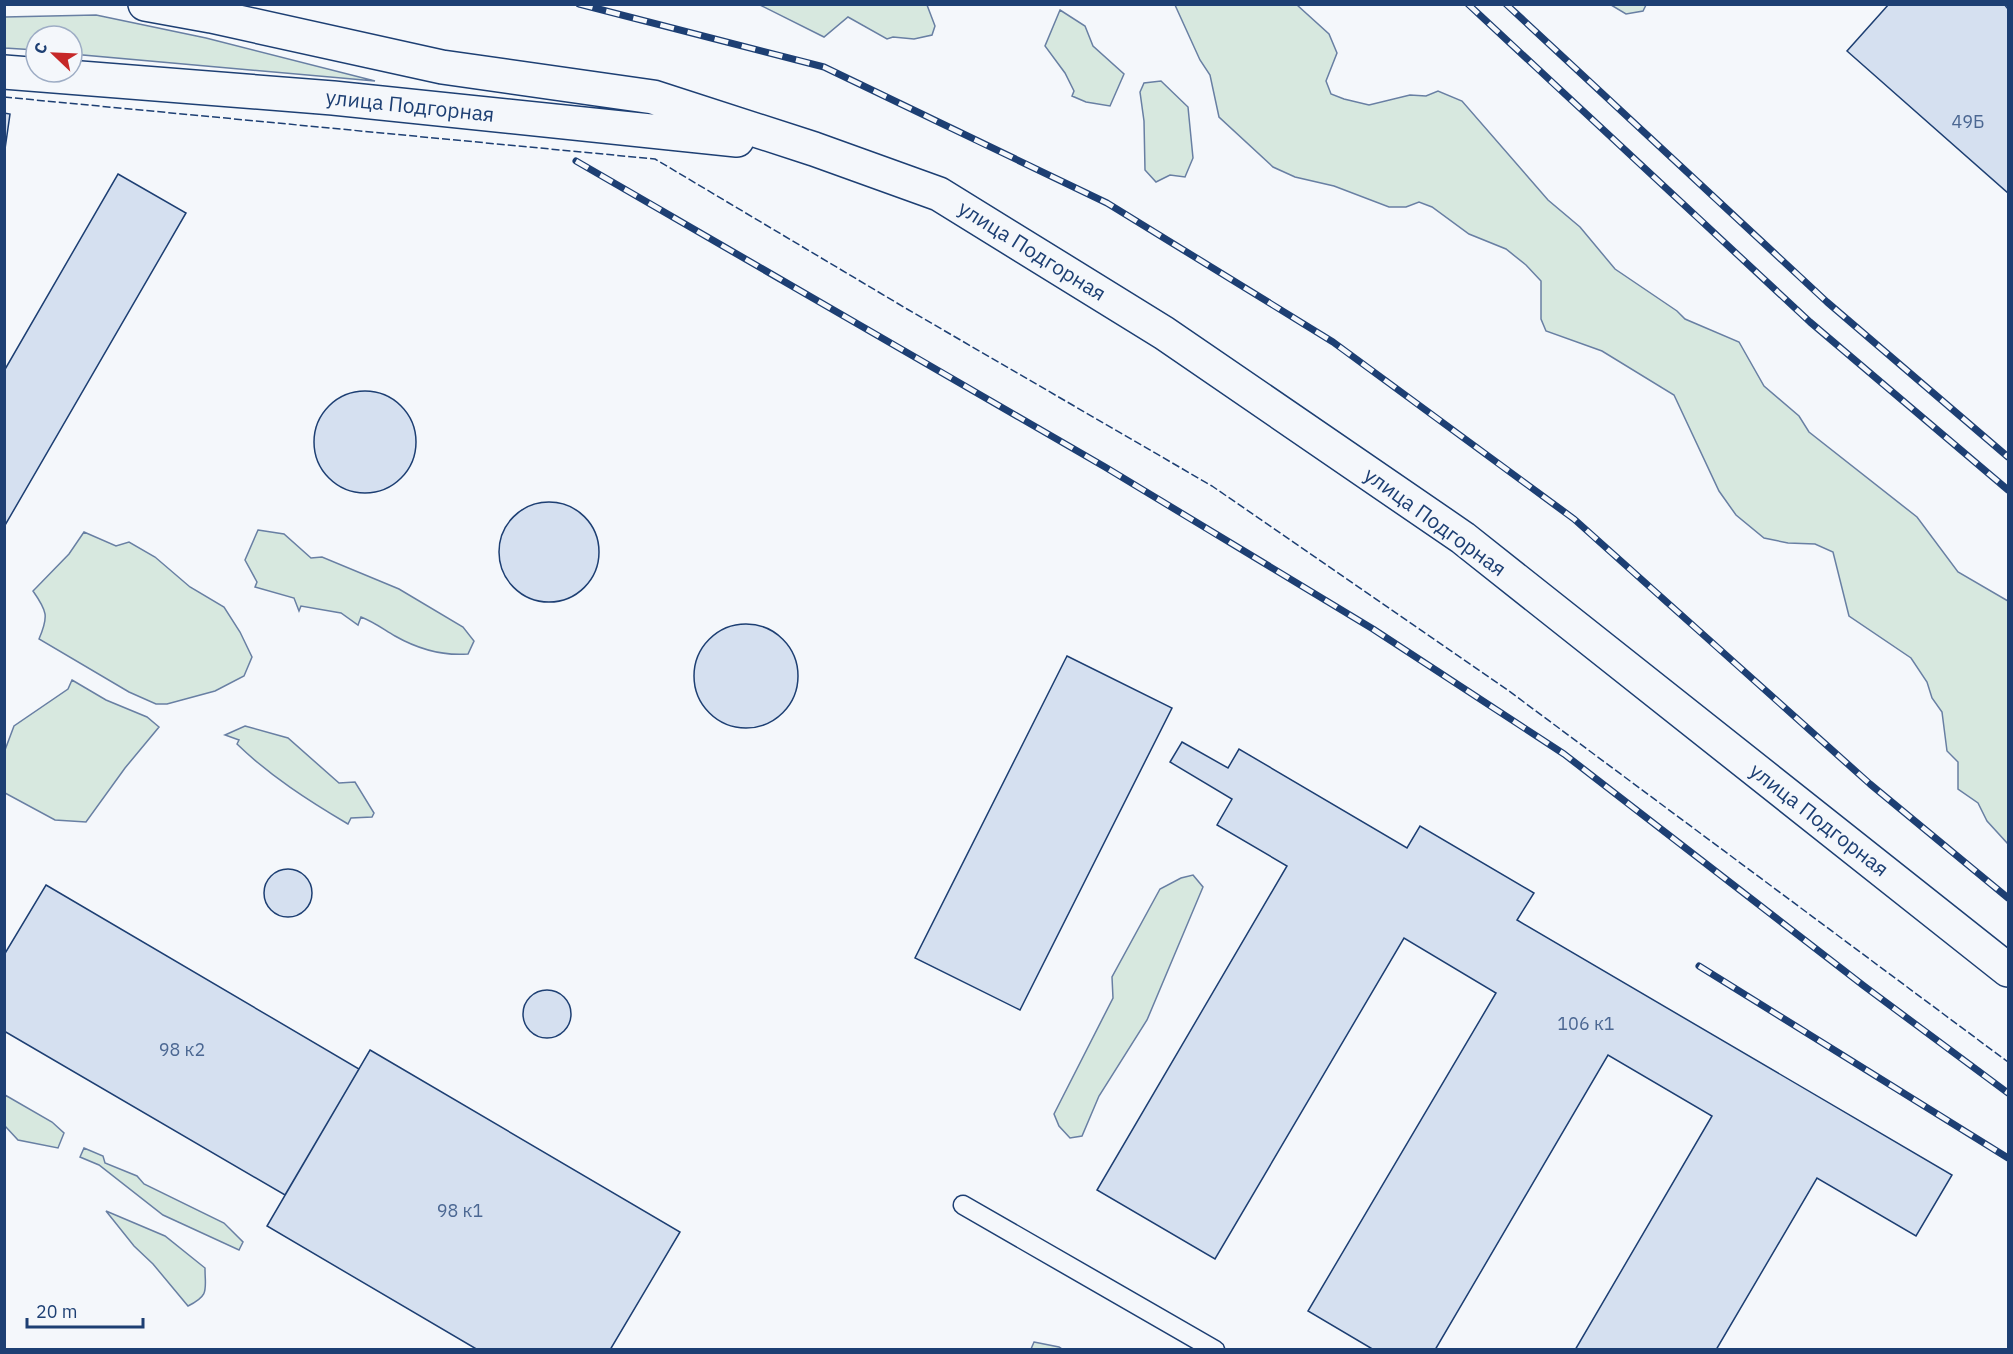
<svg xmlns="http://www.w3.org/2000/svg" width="2013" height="1354" font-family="'IBM Plex Sans',sans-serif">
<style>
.green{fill:#d7e8df;stroke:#687fa3;stroke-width:1.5}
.building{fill:#d5e0f0;stroke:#1d3f73;stroke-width:1.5}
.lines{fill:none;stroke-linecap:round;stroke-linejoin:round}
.service-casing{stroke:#1d3f73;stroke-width:21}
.secondary-casing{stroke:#1d3f73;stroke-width:36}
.service{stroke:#f4f7fb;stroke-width:18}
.secondary{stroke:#f4f7fb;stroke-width:33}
.rail-casing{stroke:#1d3f73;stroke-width:7}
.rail{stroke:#f4f7fb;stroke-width:4.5;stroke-dasharray:14;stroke-linecap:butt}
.fence{stroke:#1d3f73;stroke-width:1.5;stroke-dasharray:8 3;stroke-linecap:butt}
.labels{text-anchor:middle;stroke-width:4.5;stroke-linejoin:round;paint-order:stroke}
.number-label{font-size:18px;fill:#4b6792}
.street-label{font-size:21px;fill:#1d3f73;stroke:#f4f7fb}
</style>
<rect width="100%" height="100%" fill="#f4f7fb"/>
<path class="green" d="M760,5H927L935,26L932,35L914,39L893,37L887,39L848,17L824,37Z
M1175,5H1297L1329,34L1337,53L1326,81L1331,94L1344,99L1369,105L1410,95L1426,96L1438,91L1462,101L1548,200L1580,227L1615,269L1677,311L1685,319L1739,342L1764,386L1799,416L1809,432L1917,517L1958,572L2008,601V844L1987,821L1978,803L1958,789V762L1947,751L1942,712L1932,698L1927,682L1911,658L1849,616L1833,552L1815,544L1788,543L1764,538L1736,515L1719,491L1674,395L1602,351L1546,331L1541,319V281L1526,265L1506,249L1469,234L1432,207L1419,202L1406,207H1389L1334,186L1295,177L1273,167L1219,117L1210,75L1200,60Z
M1611,5H1646L1643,11L1626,14Z
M1060,10L1085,26L1093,46L1124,74L1110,106L1086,102L1072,96L1074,91L1065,73L1045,46Z
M96,15L206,38L375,81L72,54V36H36V50L5,48V17Z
M1161,81L1188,107L1193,158L1185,177L1170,175L1156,182L1145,170L1144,121L1140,92L1144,83Z
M258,530L284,534L311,558L322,557L399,589L463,627L474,641L468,654C442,656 418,649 395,636C383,629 374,622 361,617L358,625L341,613L301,606L299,611L294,598L255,587L257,582L245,560Z
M84,532L116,546L129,542L155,557L190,587L224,607L240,632L252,657L244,676L215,691L167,704H156L129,692L39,639C49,616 47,611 33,591L69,554Z
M72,680L106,700L147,717L159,727L125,768L86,822L55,820L5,793V750L14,726L68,689Z
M245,726L288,738L339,783L355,782L374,813L372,817L351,818L348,824C309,801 270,776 237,744L239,740L225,735Z
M1193,875L1203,887L1147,1020L1099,1096L1082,1136L1070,1138L1059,1126L1054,1114L1113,998L1112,977L1160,889L1181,878Z
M5,1095L52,1122L64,1133L58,1148L18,1140L5,1126Z
M84,1148L103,1156L105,1163L137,1176L144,1184L224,1223L243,1242L239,1250L163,1215L99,1165L80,1157Z
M106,1211L165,1236L205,1268C205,1290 210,1295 188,1306L153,1264L134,1246Z
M1034,1342L1059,1347L1062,1349H1031Z"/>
<path class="building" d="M1889,4H2004L2008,9V193L1847,51Z
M4,113L10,114L4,156Z
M118,174L186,213L4,527V371Z
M314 442a51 51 0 1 1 102 0a51 51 0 1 1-102 0Z
M499 552a50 50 0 1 1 100 0a50 50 0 1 1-100 0Z
M694 676a52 52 0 1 1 104 0a52 52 0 1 1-104 0Z
M1067,656L1172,708L1020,1010L915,958Z
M1182,742L1228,768L1239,749L1407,848L1420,826L1534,893L1517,920L1952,1175L1916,1236L1817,1178L1716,1350H1575L1712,1116L1608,1055L1435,1350H1374L1308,1311L1496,993L1404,938L1215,1259L1097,1190L1287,866L1217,825L1232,799L1170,762Z
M264 893a24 24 0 1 1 48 0a24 24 0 1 1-48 0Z
M46,885L359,1069L285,1195L4,1031V955Z
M523 1014a24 24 0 1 1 48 0a24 24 0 1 1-48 0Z
M370,1050L680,1232L610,1350H478L267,1226Z"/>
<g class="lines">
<defs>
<path id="service" d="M963,1205L1215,1350"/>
<path id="secondary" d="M145,4L211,16L442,67L653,97L814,149L939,194L1164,333L1463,538L2008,970
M4,72L333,98L737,140"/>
</defs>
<use href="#service" class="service-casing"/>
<use href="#secondary" class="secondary-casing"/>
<use href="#service" class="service"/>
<use href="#secondary" class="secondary"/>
<defs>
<path id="rail" d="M579,4L824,67L1107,203L1333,342L1574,519L1870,784L2008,898
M1468,4L1810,322L2008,490
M1506,4L1827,302L2008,457
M576,161L1105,467L1373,629L1564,754L1864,986L2008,1093
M1699,966L2008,1158"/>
</defs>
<use href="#rail" class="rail-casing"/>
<use href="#rail" class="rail"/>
<path class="fence" d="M4,97L655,159L907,309L1212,486L1509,691L2008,1062"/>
</g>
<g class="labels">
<g class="number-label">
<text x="1968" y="128">49Б</text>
<text x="1586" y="1030">106 к1</text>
<text x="182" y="1056">98 к2</text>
<text x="460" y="1217">98 к1</text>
</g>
<g class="street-label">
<text transform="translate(410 106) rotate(6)" y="7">улица Подгорная</text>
<text transform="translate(1032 251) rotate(32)" y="7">улица Подгорная</text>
<text transform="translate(1435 522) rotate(36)" y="7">улица Подгорная</text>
<text transform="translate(1819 820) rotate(38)" y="7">улица Подгорная</text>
</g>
</g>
<rect width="2013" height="1354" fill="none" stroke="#1d3f73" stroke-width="12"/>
<g transform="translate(54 54) rotate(293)"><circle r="28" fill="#f4f7fb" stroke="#9eadc5" stroke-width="1.5"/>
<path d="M0-4.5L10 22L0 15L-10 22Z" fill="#c62828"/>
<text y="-9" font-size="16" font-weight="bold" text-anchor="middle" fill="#1d3f73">С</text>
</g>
<path d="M27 1318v9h116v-9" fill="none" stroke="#1d3f73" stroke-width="3"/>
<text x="36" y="1318" font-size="18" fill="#1d3f73" stroke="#f4f7fb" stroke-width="4.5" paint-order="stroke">20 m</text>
</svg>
